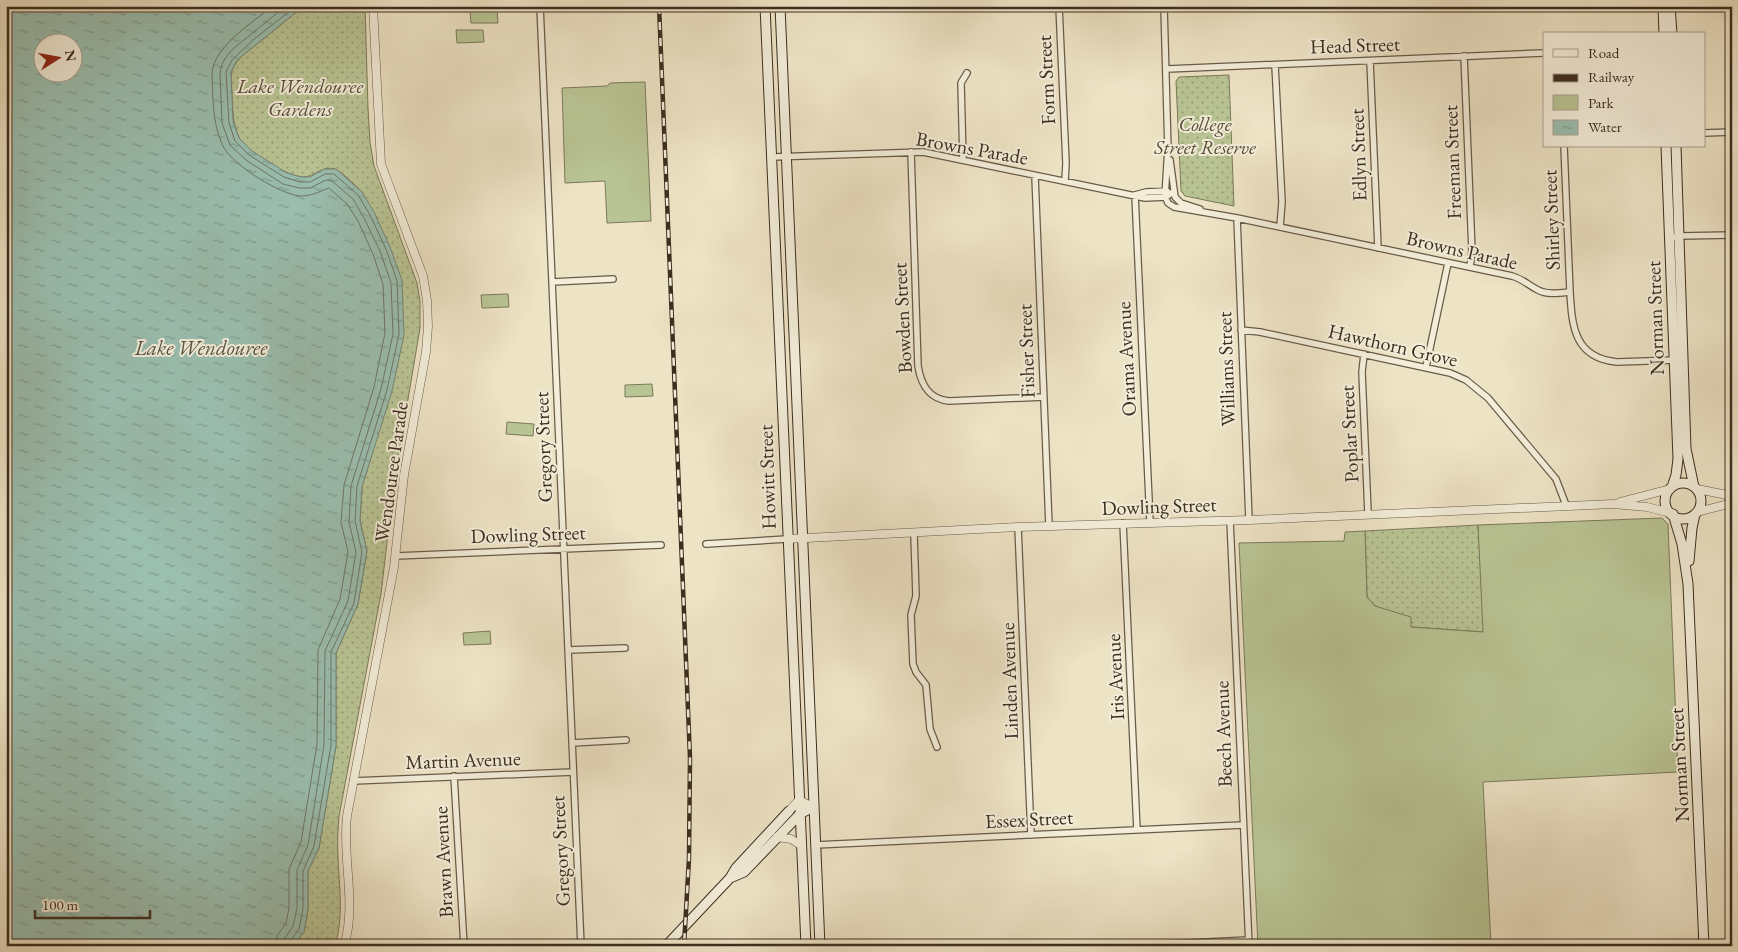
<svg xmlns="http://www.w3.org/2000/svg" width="1738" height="952" font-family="'EB Garamond',serif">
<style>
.green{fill:url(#green-dots);stroke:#7b795a}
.pitch{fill:#b9c494;stroke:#7b795a}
.water{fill:url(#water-ripples);stroke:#758476;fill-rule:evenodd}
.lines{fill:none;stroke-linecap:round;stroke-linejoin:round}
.shore{stroke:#6c7668;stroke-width:1}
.minor-casing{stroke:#695b49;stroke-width:8}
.tertiary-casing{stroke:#695b49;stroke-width:9}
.secondary-casing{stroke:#3d2e20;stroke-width:11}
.minor{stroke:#f3edd9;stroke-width:5.5}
.tertiary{stroke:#f3edd9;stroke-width:8}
.secondary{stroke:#f3edd9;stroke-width:9}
.rail-casing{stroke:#3d2e20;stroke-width:4.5}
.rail{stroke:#f3edd9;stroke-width:2.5;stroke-dasharray:8;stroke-linecap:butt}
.labels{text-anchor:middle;stroke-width:4;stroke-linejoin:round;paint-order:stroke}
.street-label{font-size:20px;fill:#3d2e20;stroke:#f3edd9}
.park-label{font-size:20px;font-style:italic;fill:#564c37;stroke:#f3edd9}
.water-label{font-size:21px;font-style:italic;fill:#545244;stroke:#f3edd9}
</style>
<defs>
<pattern id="green-dots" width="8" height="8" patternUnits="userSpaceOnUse" patternTransform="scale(1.25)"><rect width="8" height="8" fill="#b9c494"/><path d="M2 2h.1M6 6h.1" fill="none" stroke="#98a078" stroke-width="1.8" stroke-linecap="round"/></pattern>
<pattern id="water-ripples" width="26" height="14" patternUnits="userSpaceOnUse" patternTransform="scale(1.25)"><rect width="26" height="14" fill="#9abeaf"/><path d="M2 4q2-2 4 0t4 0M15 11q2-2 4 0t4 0" fill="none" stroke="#7f9b8e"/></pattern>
</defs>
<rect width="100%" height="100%" fill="#ede3c5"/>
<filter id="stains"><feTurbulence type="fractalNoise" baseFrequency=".004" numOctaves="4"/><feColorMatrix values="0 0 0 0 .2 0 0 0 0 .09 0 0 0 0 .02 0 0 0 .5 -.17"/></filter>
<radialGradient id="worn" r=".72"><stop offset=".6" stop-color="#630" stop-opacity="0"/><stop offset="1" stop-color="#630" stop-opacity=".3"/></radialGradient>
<path class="green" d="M304,6H365L368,108L370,142L374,166L417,283L420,301V328L394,482L381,594L339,816C338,829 337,842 338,856C339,886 344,916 335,946H293L304,932L308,909V871L319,848L336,746V653L358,604L367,551L360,521L362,487L370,460L362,192C356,186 342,172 335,169C322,165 315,177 303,177C286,176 246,152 239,137C233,125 233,112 232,99C231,80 227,71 242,56Z
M1229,75L1234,206L1185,196L1181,191L1176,81L1179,77Z
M1478,525L1484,632L1411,627L1371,603L1367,597L1365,531Z"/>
<path class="pitch" d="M497,10L498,23H471L470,11Z
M456,30H483L484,42L457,43Z
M645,82L651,221L607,223L605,181L565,183L562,88L607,86L610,83Z
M508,294L509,307L482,308L481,295Z
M652,384L653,396L625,397V385Z
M507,422L534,424L533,436L506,434Z
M1662,518L1668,524L1678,772L1483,782L1491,946H1258L1239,543L1344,541L1345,532L1365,531L1367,597L1375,606L1411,617V627L1483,632L1478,525Z
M490,631L491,644L464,645L463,633Z"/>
<path class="water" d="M6,6H304L242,56L236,62L231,72L233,121L239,138L252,151L287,173L301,177H310L324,169H336L362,192L374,212L390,247L402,280L404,335L392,391L362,487L360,521L367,551L358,604L336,653V746L319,848L308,871V909L304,932L293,946H6ZM42,42H72V72H42Z"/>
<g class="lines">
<path class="shore" d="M273,6C254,21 215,46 212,72C213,97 212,121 222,144C229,163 279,194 300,196C312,196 318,192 329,188L347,204L358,221L373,254L383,284L385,333L374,387L344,485L341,522L348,552L340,599L318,650L317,744L301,842L289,869V908L286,923L277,936L275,946
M283,946L285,938L293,926L297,908V870L308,845L324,745L325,651L348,601L356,552L349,522L351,486L381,389L393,334L391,283L380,251L364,218L353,199L332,181L326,180L310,188H299L283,184L246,160L230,145L222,123L220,73C221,63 227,55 234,48L286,6
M289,946L290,941L299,929L303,909V871L314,846L331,745V652L354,603L362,552L355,521L357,486L387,390L399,334L397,281L386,249L370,215L358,195L334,174H325L310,182H300L284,177L249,155L235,141L229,123L226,72L232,60L253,40L296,6"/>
<defs>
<path id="minor" d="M540,6L581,946
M1059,6L1066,163L1065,181
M1164,6L1168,151
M1464,56L1472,251L1470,267
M1370,61L1378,248
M1275,65L1282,202L1280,227
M1167,69L1544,53
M1704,133L1732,132
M1564,146L1570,292
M1168,148L1165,196L1168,203L1174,207L1237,218L1512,276C1523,279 1528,285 1538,290C1547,295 1560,293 1570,292C1572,326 1574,358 1617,362L1677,360
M911,152L918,366C921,385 929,399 949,401L1044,397
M772,157L923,152L1145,198L1166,197L1173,192
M963,160L961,83L967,73
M1170,160L1175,197L1181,203L1200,209
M1035,176L1049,526
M1135,195L1150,522
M1135,195L1146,192L1167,191
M1237,218L1249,520
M1670,238L1680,236L1732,235
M552,282L613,279
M1241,330L1260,332L1450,373L1466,380L1488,398L1556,479L1566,505
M1364,354L1362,372L1368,513
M1426,367L1448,263
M1230,520L1249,946
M1123,523L1137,830
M1018,527L1031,835
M914,534L916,596L911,615L913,664L916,672L926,685L930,729L937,747
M706,544L787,539
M396,556L661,545
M568,650L625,648
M572,743L626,740
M454,776L464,946
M353,781L573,772
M815,845L1243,825
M1126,946L1248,940"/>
<path id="tertiary" d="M1697,489L1732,496
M1620,502L1670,489
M1697,512L1732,503
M787,539L1018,527L1249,520L1613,504L1647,507L1671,513
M789,811L799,800L813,807
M777,837L791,839L802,846
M344,946C357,904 342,859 347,816L394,567L404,475L426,352L428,326L427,300L423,276L381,164L373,6"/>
<path id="secondary" d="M765,6L806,946
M780,6L820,946
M1663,6L1664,34
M1670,6L1672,34
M1666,146L1678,459L1676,475L1672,487
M1676,146L1686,449L1694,487
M1665 501a18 18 0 1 1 36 0a18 18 0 1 1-36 0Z
M1673,514L1682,544L1688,584L1704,946
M1689,561L1692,528L1695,514
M730,878L744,872L800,814L813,807
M666,946L730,878L736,868L789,811"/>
</defs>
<use href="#minor" class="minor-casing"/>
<use href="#tertiary" class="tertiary-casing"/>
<use href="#secondary" class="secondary-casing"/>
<use href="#minor" class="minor"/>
<use href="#tertiary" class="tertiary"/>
<use href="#secondary" class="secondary"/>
<defs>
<path id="rail" d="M659,6L690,758L689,858L684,946"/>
</defs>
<use href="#rail" class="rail-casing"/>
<use href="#rail" class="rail"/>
</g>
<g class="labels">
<g class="street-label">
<text transform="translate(1355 45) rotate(-2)" y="7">Head Street</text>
<text transform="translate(1046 80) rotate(-93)" y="7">Form Street</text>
<text transform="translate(972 148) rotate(10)" y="7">Browns Parade</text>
<text transform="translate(1358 155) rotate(-92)" y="7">Edlyn Street</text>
<text transform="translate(1452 162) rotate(-92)" y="7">Freeman Street</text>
<text transform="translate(1551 220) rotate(-92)" y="7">Shirley Street</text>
<text transform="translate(1462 250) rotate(13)" y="7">Browns Parade</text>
<text transform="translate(902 318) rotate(-93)" y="7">Bowden Street</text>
<text transform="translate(1655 318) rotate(-92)" y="7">Norman Street</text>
<text transform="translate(1393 345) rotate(13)" y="7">Hawthorn Grove</text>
<text transform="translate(1026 351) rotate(-92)" y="7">Fisher Street</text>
<text transform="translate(1126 359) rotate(-93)" y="7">Orama Avenue</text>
<text transform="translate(1226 369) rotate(-92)" y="7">Williams Street</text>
<text transform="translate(1349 434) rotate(-93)" y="7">Poplar Street</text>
<text transform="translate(543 447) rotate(-92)" y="7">Gregory Street</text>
<text transform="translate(391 472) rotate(-82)" y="7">Wendouree Parade</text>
<text transform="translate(767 477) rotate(-92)" y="7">Howitt Street</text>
<text transform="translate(1159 506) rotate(-2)" y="7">Dowling Street</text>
<text transform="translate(528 534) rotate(-2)" y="7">Dowling Street</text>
<text transform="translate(1115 677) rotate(-93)" y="7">Iris Avenue</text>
<text transform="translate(1009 681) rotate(-92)" y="7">Linden Avenue</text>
<text transform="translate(1223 734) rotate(-92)" y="7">Beech Avenue</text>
<text transform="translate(463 760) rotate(-2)" y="7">Martin Avenue</text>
<text transform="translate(1679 765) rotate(-93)" y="7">Norman Street</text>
<text transform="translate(1029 819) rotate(-3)" y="7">Essex Street</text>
<text transform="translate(560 851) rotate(-93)" y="7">Gregory Street</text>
<text transform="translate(443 862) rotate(-93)" y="7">Brawn Avenue</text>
</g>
<g class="park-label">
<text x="300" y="93">Lake Wendouree<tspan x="300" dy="23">Gardens</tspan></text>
<text x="1205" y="131">College<tspan x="1205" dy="23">Street Reserve</tspan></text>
</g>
<g class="water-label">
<text x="201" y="355">Lake Wendouree</text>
</g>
</g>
<rect width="1738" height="952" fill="none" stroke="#ede3c5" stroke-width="25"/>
<rect x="8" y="8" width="1723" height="937" fill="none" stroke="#3d2e20" stroke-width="2.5"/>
<rect x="12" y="12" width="1713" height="927" fill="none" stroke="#3d2e20"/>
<rect x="1543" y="32" width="162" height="115" fill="#f3edd9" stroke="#aaa18f"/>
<rect x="1553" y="49" width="25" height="8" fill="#f3edd9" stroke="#aaa18f"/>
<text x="1588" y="58" font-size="15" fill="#3d2e20">Road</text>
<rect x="1553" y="74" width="25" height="8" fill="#3d2e20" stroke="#aaa18f"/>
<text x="1588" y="82" font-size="15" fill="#3d2e20">Railway</text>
<rect x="1553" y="95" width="25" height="15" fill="#b9c494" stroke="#aaa18f"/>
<text x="1588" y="108" font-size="15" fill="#3d2e20">Park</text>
<rect x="1553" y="120" width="25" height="15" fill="url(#water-ripples)" stroke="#aaa18f"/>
<text x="1588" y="132" font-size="15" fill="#3d2e20">Water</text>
<g transform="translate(58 58) rotate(79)"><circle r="24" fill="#f3edd9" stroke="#aaa18f"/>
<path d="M0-4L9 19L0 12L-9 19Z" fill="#8f2418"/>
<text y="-8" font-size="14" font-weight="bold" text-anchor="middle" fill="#3d2e20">N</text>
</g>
<path d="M35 910v8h115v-8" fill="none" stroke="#3d2e20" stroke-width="2.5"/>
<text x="42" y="910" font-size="15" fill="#3d2e20" stroke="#f3edd9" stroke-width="4" paint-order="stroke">100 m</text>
<rect width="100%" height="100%" filter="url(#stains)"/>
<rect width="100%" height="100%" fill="url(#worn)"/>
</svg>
